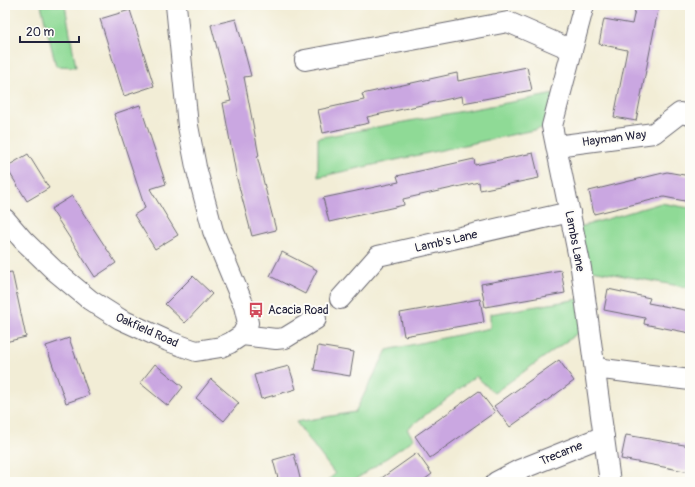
<svg xmlns="http://www.w3.org/2000/svg" width="695" height="487" font-family="Pangolin,sans-serif">
<style>
.green{fill:#8fda96;stroke:#587e68}
.building{fill:#caa7e1}
.lines{fill:none;stroke-linecap:round;stroke-linejoin:round}
.minor-casing{stroke:#6b6971;stroke-width:22}
.minor{stroke:#fff;stroke-width:20}
.labels{text-anchor:middle;stroke-width:4;stroke-linejoin:round;paint-order:stroke}
.street-label{font-size:12px;fill:#22223b;stroke:#fdfcf7}
.poi-label{font-size:12px;fill:#22223b;stroke:#fdfcf7;text-anchor:start}
</style>
<rect width="100%" height="100%" fill="#fdfcf7"/>
<filter id="ink" filterUnits="userSpaceOnUse"><feTurbulence type="fractalNoise" baseFrequency=".025" numOctaves="2"/><feDisplacementMap in="SourceGraphic" scale="8" xChannelSelector="R" yChannelSelector="G"/><feConvolveMatrix kernelMatrix="1 2 1 2 8 2 1 2 1" color-interpolation-filters="sRGB"/></filter>
<filter id="wash" filterUnits="userSpaceOnUse"><feTurbulence type="fractalNoise" baseFrequency=".012" numOctaves="4" result="noise"/><feDisplacementMap in="SourceGraphic" scale="16" xChannelSelector="R" yChannelSelector="G"/><feGaussianBlur stdDeviation="0.9" result="paint"/><feColorMatrix in="noise" values="0 0 0 0 0 0 0 0 0 0 0 0 0 0 0 0 0 1.4 0 .05"/><feComposite in="paint" operator="in"/></filter>
<g filter="url(#wash)">
<rect width="100%" height="100%" fill="#f2edd6"/>
<path class="green" d="M41,5H65L76,67L56,66Z
M560,93L552,126L318,177V138Z
M661,203L690,208V288L581,268L573,229Z
M585,298L589,325L494,393L476,376L407,429L414,439L352,482H326L335,474L296,422L355,412L387,350L490,328V314Z"/>
<g id="blocks">
<path class="building" d="M636,5H659L636,121L614,117L627,50L599,44L604,19L632,24Z
M130,10L154,86L124,96L100,19Z
M236,19L251,76L244,77L259,156H257L276,230L252,236L237,179L223,103L231,101L211,25Z
M527,67L532,90L463,103L462,96L367,117L369,123L323,133L318,110L364,100L362,94L457,73L458,81Z
M140,105L166,184L150,189L178,235L155,249L134,215L145,208L114,114Z
M533,153L539,178L480,190L479,182L403,199L404,205L329,222L323,198L399,182L397,176L474,159L475,165Z
M28,154L49,188L27,201L6,167Z
M667,172L690,176V202L664,197L594,214L589,191Z
M72,196L116,263L95,277L51,209Z
M282,252L317,270L305,294L270,276Z
M561,270L565,293L485,307L481,284Z
M12,272L26,337L5,342V273Z
M193,276L212,294L185,323L165,304Z
M608,289L650,298L648,303L690,311V333L644,324L645,318L604,310Z
M480,299L484,322L404,336L400,313Z
M69,338L89,395L66,403L46,346Z
M318,346L354,352L350,376L314,370Z
M559,360L574,381L510,427L494,406Z
M155,364L183,387L168,406L140,383Z
M289,366L296,389L261,399L254,375Z
M211,379L239,403L224,421L196,398Z
M479,391L495,412L430,458L415,436Z
M626,435L690,446V472L621,459Z
M417,453L432,474L421,482H376Z
M294,454L301,482H279L273,460Z"/>
</g>
</g>
<g filter="url(#ink)">
<use href="#blocks" fill-opacity="0" stroke="#6b6971" stroke-width="1"/>
<g class="lines">
<defs>
<path id="minor" d="M176,5L188,126L196,167L213,231L244,306L248,323L242,335
M584,5L552,126L581,268L610,482
M305,60L508,22L572,50
M556,146L654,133L680,113L690,115
M5,219L23,240L55,271L90,300L120,319L168,341L196,351L221,347L230,343L242,335L276,339L285,338L316,319
M340,299L378,256L570,212
M595,368L690,380
M496,482L519,470L604,436"/>
</defs>
<use href="#minor" class="minor-casing"/>
<use href="#minor" class="minor"/>
</g>
</g>
<defs>
<symbol id="bus-bare" viewBox="-9 -9 18 18"><path d="M-5-6H5V4H4V6H2V4H-2V6H-4V4H-5ZM-3.5-4V0h7V-4ZM-3.5 1.2v1.5H-2V1.2ZM2 1.2v1.5H3.5V1.2Z" fill="#d1495b" stroke="#fdfcf7" stroke-width="2.5" paint-order="stroke"/></symbol>
</defs>
<g fill-rule="evenodd">
<use href="#bus-bare" x="245" y="299" width="22" height="22"/>
</g>
<g class="labels">
<g class="street-label">
<text transform="translate(614 138) rotate(-7)" y="4">Hayman Way</text>
<text transform="translate(446 241) rotate(-13)" y="4">Lamb's Lane</text>
<text transform="translate(575 241) rotate(79)" y="4">Lambs Lane</text>
<text transform="translate(147 330) rotate(24)" y="4">Oakfield Road</text>
<text transform="translate(561 453) rotate(-22)" y="4">Trecarne</text>
</g>
<g class="poi-label">
<text x="268" y="314">Acacia Road</text>
</g>
</g>
<rect width="695" height="487" fill="none" stroke="#fdfcf7" stroke-width="20"/>
<path d="M20 36v6h59v-6" fill="none" stroke="#22223b" stroke-width="2"/>
<text x="26" y="36" font-size="12" fill="#22223b" stroke="#fdfcf7" stroke-width="3" paint-order="stroke">20 m</text>
</svg>
